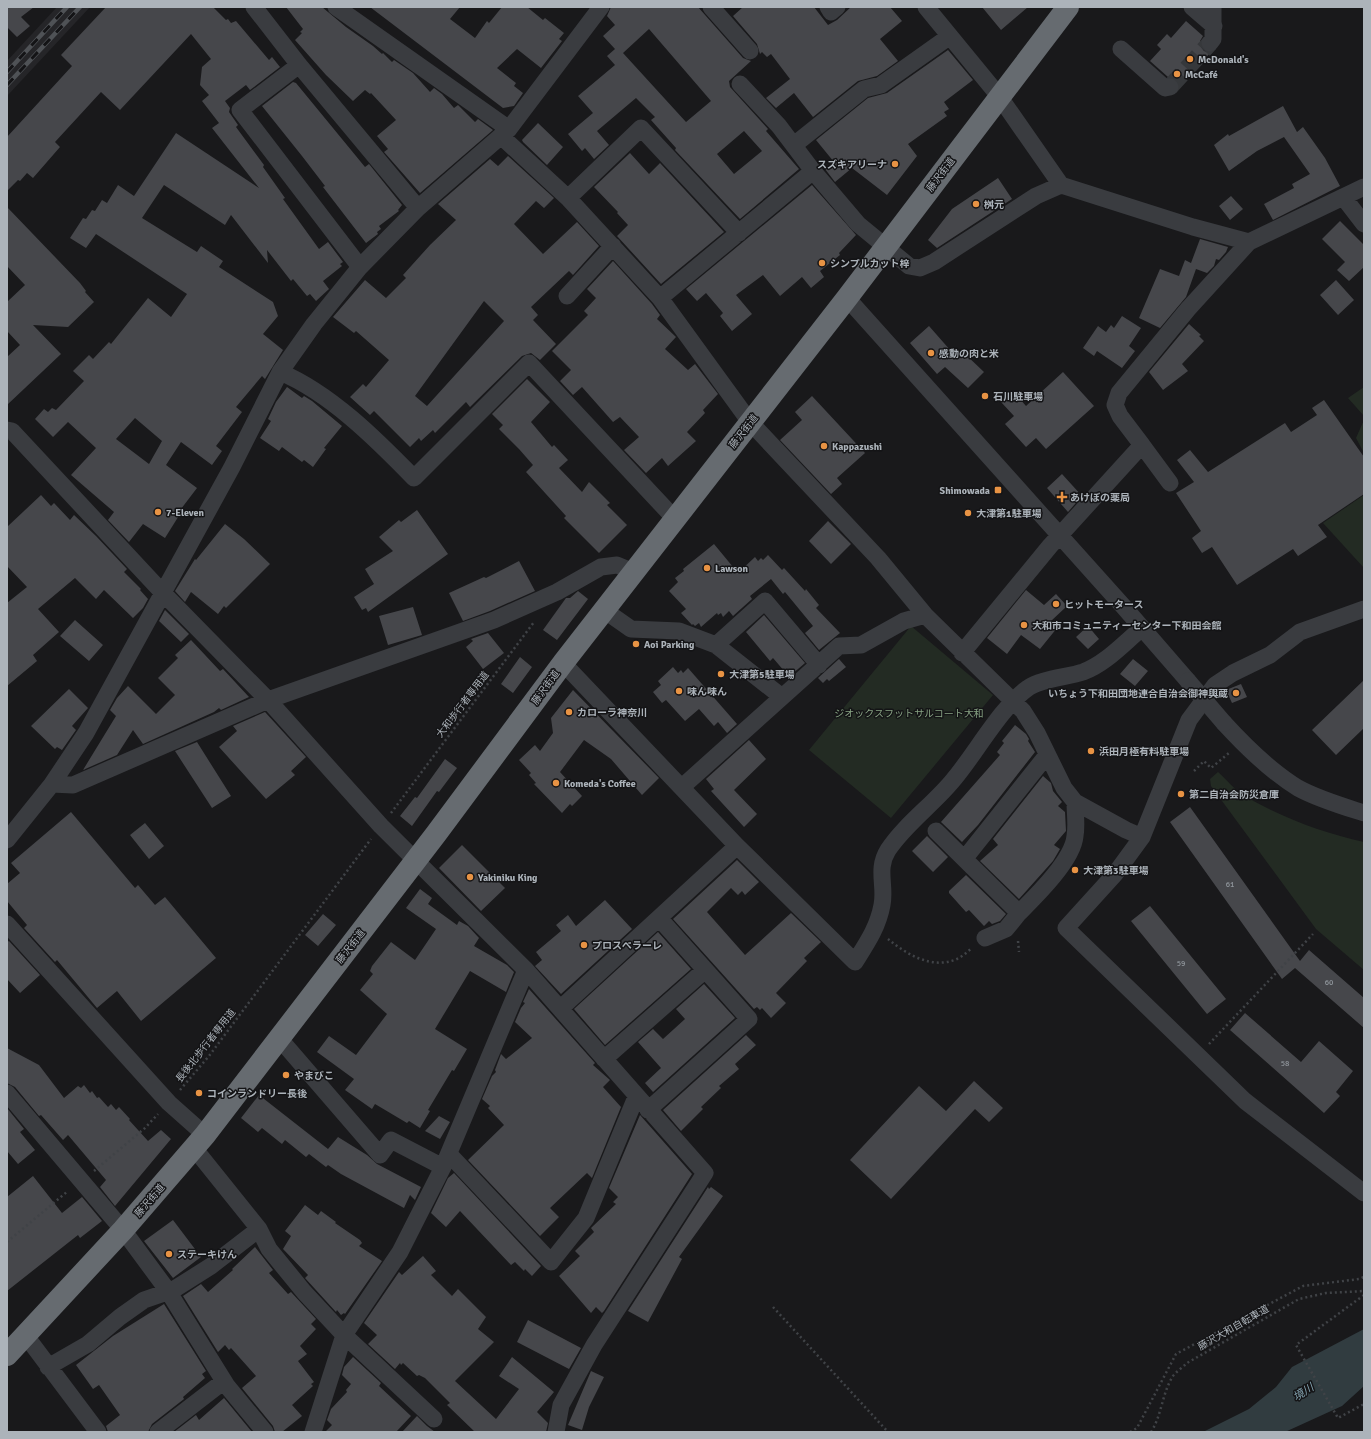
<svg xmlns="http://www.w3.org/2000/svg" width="1371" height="1439" font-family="Signika,'Noto Sans JP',sans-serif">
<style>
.built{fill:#252528}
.green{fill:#232b23}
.water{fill:#313c40}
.building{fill:#46474b;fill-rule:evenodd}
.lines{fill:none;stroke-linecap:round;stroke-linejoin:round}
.minor-tunnel{stroke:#36383b;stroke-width:17;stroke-dasharray:17 8;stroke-linecap:butt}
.path{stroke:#404347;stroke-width:2.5;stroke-dasharray:2 3;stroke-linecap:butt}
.minor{stroke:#3a3c40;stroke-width:17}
.highway{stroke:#666b70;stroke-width:22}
.rail-casing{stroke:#4f5256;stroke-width:4.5}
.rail{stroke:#141416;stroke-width:3;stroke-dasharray:9;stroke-linecap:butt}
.minor-bridge{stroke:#3a3c40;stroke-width:17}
.poi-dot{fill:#e89344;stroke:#141416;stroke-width:1.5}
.labels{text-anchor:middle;stroke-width:3;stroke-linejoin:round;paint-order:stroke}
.number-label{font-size:8px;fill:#92989e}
.poi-label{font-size:10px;font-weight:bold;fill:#acb3ba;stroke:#141416;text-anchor:start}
.street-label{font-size:10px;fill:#acb3ba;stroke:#141416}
.park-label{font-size:10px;fill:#88a384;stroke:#141416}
.water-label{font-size:11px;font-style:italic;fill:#85a5b2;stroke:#141416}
</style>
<rect width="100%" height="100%" fill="#19191b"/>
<path class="built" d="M57,7H90L7,96V61Z"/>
<path class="green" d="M1364,387V416L1348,398Z
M1364,420V453L1356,438Z
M1364,495V568L1323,523Z
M911,626L993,695L891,818L809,750Z
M1218,772C1226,779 1234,789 1243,795C1280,817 1323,833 1364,842V970L1316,929L1211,786L1210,779Z"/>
<path class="water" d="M1364,1329V1386L1342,1406L1285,1432H1203L1249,1409L1276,1387L1292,1367Z"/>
<path class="building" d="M7,7H34L21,17L30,26L17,37L7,27Z
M106,7H213L226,20L228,19L231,23L236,21L269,60L272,57L280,67L250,90L246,85L225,101L230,108L229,112L238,125L236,127L264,165L263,167L285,198L283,199L319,249L328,242L343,262L340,264L342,266L323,281L329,289L316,301L310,294L307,296L293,279L291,281L267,250L268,263L231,215L225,225L164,185L142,218L197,252L201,246L223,261L219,267L273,302L278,316L263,334L283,350L265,379L262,376L236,407L242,412L216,446L222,451L212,465L181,442L166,465L197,488L178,513L180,514L165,538L143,524L129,542L108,520L114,512L71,475L96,448L68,422L53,437L35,419L44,409L48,412L52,408L56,410L84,381L73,371L89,355L93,359L109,342L111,344L148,298L171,317L187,294L96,234L86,248L70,238L83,218L86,219L92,210L95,211L102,200L107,203L118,185L134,196L176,133L259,188L212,128L219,123L202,101L209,95L200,85L202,67L211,59L191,34L120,110L101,92L55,142L60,147L33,178L27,173L20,181L18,180L7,191V137L72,66L61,55ZM135,418L162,441L149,464L116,439Z
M286,7H322L346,27L373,46L382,54L383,53L392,62L394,60L413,73L430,92L434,88L442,94L454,108L458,105L475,122L478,119L493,130L420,193L384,152L388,149L377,136L396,120L371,93L370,94L365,90L353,101L326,75L295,40L302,33L300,32L303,29Z
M370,7H460L450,19L475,38L487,21L489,23L502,7H527L543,20L545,18L564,33L559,39L562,41L541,68L517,49L497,68L516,83L514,86L523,93L514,106L503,108Z
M611,7H698L743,58L751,61L729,81L730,87L768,129L766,131L799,169L740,219L675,150L676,148L651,120L655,117L636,98L597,131L609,145L594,159L585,148L582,151L568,134L593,113L578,96L615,65L607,56L615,49L603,36L615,25L607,16ZM649,29L711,101L686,122L623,53ZM744,131L762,151L734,174L717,154Z
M743,7H814L828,25L837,20L851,7H890L902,21L880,39L898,61L877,76L858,81L813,117L794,93L776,108L766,98L790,79L771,54L767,57L762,52L760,54L757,44L733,16Z
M982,7H1028L1001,30Z
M1186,21L1203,36L1200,41L1201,47L1204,51L1210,53L1180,86L1177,80L1168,77L1150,61L1161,49L1157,45L1167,34L1171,38Z
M948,50L973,80L944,102L949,109L944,112L947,116L908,144L917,156L887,195L852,168L835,182L825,169L834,162L816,140L868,98L887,93Z
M293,82L296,83L365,167L369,164L402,205L398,210L399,211L379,226L381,229L377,232L378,234L366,243L323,187L325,186L302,156L262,106Z
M1283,106L1297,132L1303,127L1325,158L1340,186L1273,220L1264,204L1294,188L1292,184L1310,174L1284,137L1257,151L1229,171L1214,145L1228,134L1229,136Z
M538,123L563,147L547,165L523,142L522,140Z
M630,153L649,174L660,163L724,232L661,284L617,236L628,225L617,213L618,212L594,187Z
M508,156L554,198L544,208L536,201L514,224L543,254L577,222L599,246L573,275L569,271L531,307L538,315L533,320L556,344L540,360L531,353L522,356L470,407L466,402L435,433L433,430L421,441L419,438L410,447L374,411L370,415L350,397L363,384L366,387L389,360L356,331L354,333L333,317L365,280L386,298L406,278L403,275L430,245L456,220L438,204L490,159L498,166ZM484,301L504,321L427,406L415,396Z
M998,178L1012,199L937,248L928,240L952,209Z
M812,185L856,235L839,253L840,255L820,271L824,277L811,288L802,277L780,296L763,275L736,295L752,314L732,331L720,316L723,313L706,293L697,301L686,289Z
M1231,196L1243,209L1230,220L1219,206Z
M7,207L80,283L86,291L85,292L94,302L68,327L33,325L61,354L7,405V357L20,345L7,331V302L25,285L7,266Z
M1340,221L1364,245V267L1349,281L1337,270L1345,262L1322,239Z
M1200,239L1228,247L1226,252L1219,260L1216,259L1214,266L1207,273L1196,269L1186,297L1160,328L1139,318L1160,269L1179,276L1185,260L1191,263Z
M613,261L652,304L660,315L657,319L676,337L665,349L688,370L695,364L718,394L703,410L705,413L687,432L696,441L668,466L662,458L646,473L624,450L639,437L620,417L613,422L582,387L573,395L560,381L571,370L552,351L588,315L584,311L596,298L587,289Z
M1336,280L1354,300L1338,315L1320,295Z
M1122,316L1141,328L1129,346L1135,351L1122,368L1097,351L1094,356L1083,348L1098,326L1106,332L1111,325L1114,328Z
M1189,324L1201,335L1199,336L1204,341L1182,364L1188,371L1163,390L1149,372Z
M929,326L958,359L964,353L984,372L968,388L945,367L937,374L910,343Z
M1063,372L1094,406L1046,449L1036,438L1026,447L1005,424L1014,416L1001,402L1013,391L1026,406Z
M527,379L550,402L531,422L552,447L554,445L568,460L559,468L582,492L589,482L610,503L607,505L627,525L599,553L564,518L566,516L526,472L533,465L519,449L499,429L503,425L492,414Z
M287,387L302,398L304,396L312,401L342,426L324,448L326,449L313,467L304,460L302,462L282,447L279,451L260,438L271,421L268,419L276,402Z
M812,396L865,453L837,478L842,484L831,494L780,440L802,420L795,412Z
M1324,400L1364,457V494L1318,525L1327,537L1298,556L1293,549L1237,585L1212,547L1202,553L1192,538L1201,531L1176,493L1194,482L1177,460L1190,450L1208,472L1285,423L1291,432L1317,415L1312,408Z
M1062,474L1082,496L1068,512L1047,488Z
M41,495L51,506L54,503L70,520L74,515L96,536L127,569L124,572L141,589L140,590L148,599L143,608L133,618L104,590L96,599L75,578L38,609L59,632L33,655L37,661L7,686V603L27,587L7,566V527Z
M417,510L448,554L368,612L366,608L362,610L354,597L374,584L365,569L393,551L379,537L399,520L401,522Z
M828,521L851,544L831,564L809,541Z
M225,524L244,539L270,564L226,608L224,606L218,614L191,592L185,602L175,591L195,559L196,560Z
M714,544L738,573L755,557L758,561L761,558L763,560L768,555L782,570L784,568L805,591L806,589L819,605L816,608L840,633L819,650L805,633L813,626L785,592L783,594L771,579L750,596L752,599L733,616L729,611L723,617L721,613L718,615L717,613L701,627L699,623L695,626L693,624L692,625L681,613L686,609L669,591L678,582L675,578L684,571L683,569Z
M519,561L535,591L490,611L463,621L449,593L484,577L486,578Z
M1026,590L1044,605L1056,594L1067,606L1050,622L1057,628L1040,649L1021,635L1007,654L987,638Z
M578,591L588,599L557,640L543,630L566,598H570Z
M413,607L422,635L388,645L379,616Z
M165,610L189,634L181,642L159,621Z
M764,615L805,663L791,675L787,670L785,672L773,658L770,661L746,632Z
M75,620L103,645L89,661L60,636Z
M1088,626L1099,639L1088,649L1076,637Z
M488,633L504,653L483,669L466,647L473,641L471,639Z
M191,640L220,671L223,669L249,697L221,710L219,708L214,712L143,744L133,730L117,755L83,770L116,716L110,710L117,698L128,686L156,714L175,695L158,678L178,658L175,655Z
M520,657L532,667L513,693L501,684Z
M839,659L846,667L829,681L827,679L823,683L818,678Z
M1133,659L1148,671L1135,686L1120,674Z
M673,667L678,673L681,670L683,673L688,668L737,724L727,733L718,722L714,726L699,709L685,721L666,700L662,703L653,692L661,685L658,681Z
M1364,680V728L1336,755L1312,730Z
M1241,684L1247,697L1232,703L1226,690Z
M69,689L88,708L72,726L76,730L62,750L57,747L55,749L31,726Z
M573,690L659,778L642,795L611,759L584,740L560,772L582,796L572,806L570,804L562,813L534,784L536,783L529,775L531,773L519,760L535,745L540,751L553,733L551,718Z
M265,712L306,757L291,771L295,775L266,799L219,747L237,731L233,726Z
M1015,725L1026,734L1029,739L1028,741L1035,752L978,825L962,842L941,822L1000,755L997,752L1004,743L1002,741Z
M749,740L766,759L734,790L757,814L744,827L711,791L714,789L706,779Z
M197,742L231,796L212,808L175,751Z
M445,759L457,768L439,792L437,791L412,826L400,816L415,797L417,798Z
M1043,776L1051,783L1053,791L1062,802L1058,806L1065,812L1066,831L1054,845L1060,849L1053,861L1019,899L980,861L998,845L993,839Z
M1190,807L1300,961L1309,950L1364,998V1028L1295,968L1282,979L1170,822Z
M71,812L135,888L138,885L155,905L165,897L216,958L141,1021L117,991L97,1008L57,960L55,962L24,928L27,925L7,901V884L20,873L11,863Z
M145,823L164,846L149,859L130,835Z
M927,836L948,857L933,872L912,851Z
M462,845L505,888L481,911L439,868Z
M737,860L759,882L745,895L742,891L738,895L731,888L707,912L745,955L791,913L821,942L804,958L807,961L776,993L786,1003L771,1018L762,1008L760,1010L757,1007L754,1009L673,919Z
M966,875L1006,914L1000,921L992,924L989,921L984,926L969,910L966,912L949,893V891Z
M420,889L432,898L428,904L457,925L459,921L468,926L479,938L474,946L507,965L514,972L506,992L470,971L435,1029L467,1049L454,1071L452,1070L428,1110L430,1111L420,1128L409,1121L407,1123L375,1104L372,1109L345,1090L354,1079L317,1052L329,1036L356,1055L387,1014L360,990L373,974L370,971L372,966L391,942L415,960L436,929L406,908Z
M605,900L632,929L561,994L535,966L542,960L536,952L561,931L556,925L568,915L576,926Z
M1150,906L1226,999L1207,1014L1131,921Z
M323,914L336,925L318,946L305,935Z
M658,932L691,969L605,1045L574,1009Z
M9,941L40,975L20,993L7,979V942Z
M704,984L735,1018L653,1092L645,1083L661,1068L638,1042L653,1029L663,1039L685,1019L676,1009Z
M529,989L595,1063L593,1065L610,1080L603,1087L621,1107L592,1178L587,1173L550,1208L559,1217L540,1236L468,1160L504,1125L488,1108L490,1106L482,1099L492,1076L496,1072L495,1070L501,1054L506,1059L532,1038L515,1022L521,1008L525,1003L523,1002Z
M1245,1013L1301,1062L1319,1041L1353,1071L1336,1092L1340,1096L1324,1113L1230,1030Z
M746,1035L756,1045L735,1064L739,1069L719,1086L721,1088L701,1107L703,1109L681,1131L663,1110Z
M7,1048L39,1065L64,1098L78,1086L81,1088L84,1085L90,1093L92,1091L97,1098L99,1097L108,1107L111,1104L116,1110L119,1107L130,1119L129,1120L148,1141L161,1130L171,1139L115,1206L100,1187L106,1180L68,1135L63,1140L41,1115L39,1116L15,1087L7,1083Z
M974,1081L1003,1108L989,1122L975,1109L891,1199L850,1160L919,1086L946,1111Z
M259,1095L328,1149L338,1137L367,1155L377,1164L421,1187L415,1200L410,1195L404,1208L341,1174L328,1165L326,1167L309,1154L306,1157L285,1140L282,1144L262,1128L258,1132L241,1118Z
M7,1108L24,1129L20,1132L35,1150L18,1164L7,1151Z
M640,1115L692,1174L604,1311L602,1313L596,1307L591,1313L559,1276L580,1256L575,1251L594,1232L591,1228L616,1204L613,1202L618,1197L609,1188Z
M439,1116L450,1122L440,1139L425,1131Z
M454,1173L541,1266L532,1276L525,1269L524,1271L515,1262L511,1265L460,1211L446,1227L431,1213L448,1178Z
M33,1176L62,1213L82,1197L102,1221L80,1238L78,1235L7,1291V1197Z
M708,1187L709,1189L711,1187L723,1196L679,1257L682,1259L648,1322L628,1311Z
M305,1205L318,1215L321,1211L336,1222L335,1223L360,1240L362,1243L359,1246L382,1261L345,1314L344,1313L341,1315L337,1310L336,1312L305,1278L308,1275L283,1249L291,1236L285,1231Z
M173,1220L201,1257L173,1278L144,1241Z
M255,1247L273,1270L269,1273L288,1294L291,1292L316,1319L311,1324L316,1329L300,1346L307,1354L298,1361L314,1382L311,1384L313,1386L292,1405L302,1416L282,1432H275L273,1426L242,1388L256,1376L231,1348L229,1350L225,1345L218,1352L183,1296L201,1284L208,1292L233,1270L232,1269Z
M423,1256L436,1271L431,1275L452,1296L458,1289L486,1317L478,1329L494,1342L455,1381L496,1419L519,1389L499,1376L512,1357L554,1392L537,1412L548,1423L546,1432H475L447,1405L450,1403L425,1378L419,1375L417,1376L403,1363L401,1365L400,1363L395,1369L368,1344L377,1335L364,1323L399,1272L402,1275Z
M164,1304L206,1371L202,1374L205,1378L183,1397L184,1399L152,1424L148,1432H108L106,1426L120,1415L99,1385L93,1389L76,1365L113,1336Z
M528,1320L581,1348L569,1369L517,1342Z
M353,1357L381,1383L379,1386L411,1416L396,1432H325L332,1425L327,1420L331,1409L347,1392L346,1390L351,1384L342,1375L344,1367Z
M591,1371L604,1377L589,1407L582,1430L568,1425Z
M224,1398L252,1432H174L196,1415L199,1420Z
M417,1416L427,1426L435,1432H402Z"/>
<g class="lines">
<path class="minor-tunnel" d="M1170,87L1210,43"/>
<path class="path" d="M1194,771L1204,761L1211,768L1229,753
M391,813L534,622
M888,939C906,954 932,970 957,959C962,957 967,952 972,948
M1018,941L1019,952
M1209,1044L1313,934
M180,1090L209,1056L371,839
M94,1171L145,1128L158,1114
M7,1242L68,1191
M1364,1295L1296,1345L1338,1418L1364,1404
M773,1307L888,1432
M1130,1432L1137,1428L1176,1354L1303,1286L1359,1279L1364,1277
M1151,1432C1162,1415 1162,1393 1173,1376C1177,1371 1183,1367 1187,1363L1299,1299L1326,1293L1364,1291"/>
<path class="minor" d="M254,7L299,65L418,208
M336,7L509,129
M711,7L750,51
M828,7L831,12L837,7
M926,7L999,96L1061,185
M1192,7L1214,26
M1210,43L1213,39V7
M1121,49L1165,88L1170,87
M299,65L240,110L360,267
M740,84L779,126L813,171L858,224L909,266L920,268L934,262L1036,196L1061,185L1193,227L1249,242L1364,187
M501,136L568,198L660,298L750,422L878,558L925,615L1023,711L1037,733L1064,788L1075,802L1126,830L1142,837
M794,145L864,89L881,85L950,36
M568,198L641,128L739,233
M1344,198L1364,224
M567,296L613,246
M660,298L813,171
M847,298L1123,606L1188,681
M280,372C330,393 376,439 414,478L529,363L675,519
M7,430L12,431L162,592L268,700L381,826L526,970L705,1173L594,1345L561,1405L556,1432
M1142,445L1170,483
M1364,609L1300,632L1270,655L1233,673L1215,685L1189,720L1142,837L1115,874L1066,928L1245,1101L1364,1193
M604,610L631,629L679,631L716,645L782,697
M716,645L765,601L819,665
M962,653L1050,546L1142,445L1120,416L1115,405L1119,393L1188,309L1249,242
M563,663L737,846L855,962C867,943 878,927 882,905C886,886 876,869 888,850C906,823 934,804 954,779C976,753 1001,707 1028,688C1040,679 1068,677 1083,672C1105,664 1123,644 1141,629
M1224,723C1246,747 1270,771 1298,788C1318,799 1342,806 1364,813
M52,784L73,785L268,700L494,620L557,592L601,567L617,565L634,572
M682,787L839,646L861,645L904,621L925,615
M936,831L1019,913C1036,896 1073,860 1075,836C1077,825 1075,813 1075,802
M7,840L52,784L86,733L232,467L280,372L314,324L360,267L418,208L509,129L601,7
M965,858L1047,755
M7,924L169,1103L205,1135
M985,938L1006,929L1019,913
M561,1008L737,846
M279,1038L380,1155L391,1140L443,1167
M604,1059L705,970
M7,1093L123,1230L168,1291L227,1386L265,1432
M648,1110L749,1019L659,918
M194,1148L259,1229L269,1249L304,1292L344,1335L434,1419
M449,1154L551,1262L586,1218L636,1097
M26,1336L98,1432
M48,1367L88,1344L120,1317L144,1300L173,1290L211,1266L259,1229
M158,1432L224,1381
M313,1432L344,1335L400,1252L443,1167L526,970"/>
<path class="highway" d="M7,1355L123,1230L205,1135L436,834L563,663L847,298L1068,7"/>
<defs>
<path id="rail" d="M7,72L67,7
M7,85L80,7"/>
</defs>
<use href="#rail" class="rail-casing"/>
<use href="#rail" class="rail"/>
<path class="minor-bridge" d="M1188,681L1224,723"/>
</g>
<g class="poi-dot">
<circle cx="1190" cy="59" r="4"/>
<circle cx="1177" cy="74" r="4"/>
<circle cx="895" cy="164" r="4"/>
<circle cx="976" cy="204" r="4"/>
<circle cx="822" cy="263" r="4"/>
<circle cx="931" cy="353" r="4"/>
<circle cx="985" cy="396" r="4"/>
<circle cx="824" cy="446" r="4"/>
<rect x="994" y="486" width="8" height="8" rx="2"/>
<path d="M1060 491h4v4h4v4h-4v4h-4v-4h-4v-4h4z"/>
<circle cx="158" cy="512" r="4"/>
<circle cx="968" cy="513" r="4"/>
<circle cx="707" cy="568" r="4"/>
<circle cx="1056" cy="604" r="4"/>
<circle cx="1024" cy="625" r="4"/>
<circle cx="636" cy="644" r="4"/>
<circle cx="721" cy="674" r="4"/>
<circle cx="679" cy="691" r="4"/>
<circle cx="1236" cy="693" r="4"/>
<circle cx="569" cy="712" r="4"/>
<circle cx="1091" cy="751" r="4"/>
<circle cx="556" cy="783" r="4"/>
<circle cx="1181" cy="794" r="4"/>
<circle cx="1075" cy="870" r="4"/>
<circle cx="470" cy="877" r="4"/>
<circle cx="584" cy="945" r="4"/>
<circle cx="286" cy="1075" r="4"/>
<circle cx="199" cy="1093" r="4"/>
<circle cx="169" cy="1254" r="4"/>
</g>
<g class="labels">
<g class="number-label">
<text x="1230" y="887">61</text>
<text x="1181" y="966">59</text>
<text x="1329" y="985">60</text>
<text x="1285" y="1066">58</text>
</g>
<g class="poi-label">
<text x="1198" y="63">McDonald's</text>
<text x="1185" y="78">McCafé</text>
<text x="887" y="168" text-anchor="end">スズキアリーナ</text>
<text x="984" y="208">桝元</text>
<text x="830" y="267">シンプルカット梓</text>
<text x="939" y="357">感動の肉と米</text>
<text x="993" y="400">石川駐車場</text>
<text x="832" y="450">Kappazushi</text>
<text x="990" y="494" text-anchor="end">Shimowada</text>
<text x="1070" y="501">あけぼの薬局</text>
<text x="166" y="516">7-Eleven</text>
<text x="976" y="517">大津第1駐車場</text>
<text x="715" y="572">Lawson</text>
<text x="1064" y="608">ヒットモータース</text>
<text x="1032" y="629">大和市コミュニティーセンター下和田会館</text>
<text x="644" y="648">Aoi Parking</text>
<text x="729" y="678">大津第5駐車場</text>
<text x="687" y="695">味ん味ん</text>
<text x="1228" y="697" text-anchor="end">いちょう下和田団地連合自治会御神輿蔵</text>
<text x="577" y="716">カローラ神奈川</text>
<text x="1099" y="755">浜田月極有料駐車場</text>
<text x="564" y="787">Komeda's Coffee</text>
<text x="1189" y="798">第二自治会防災倉庫</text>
<text x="1083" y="874">大津第3駐車場</text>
<text x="478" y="881">Yakiniku King</text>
<text x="592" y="949">プロスぺラーレ</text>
<text x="294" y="1079">やまびこ</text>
<text x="207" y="1097">コインランドリー長後</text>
<text x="177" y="1258">ステーキけん</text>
</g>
<g class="street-label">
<text transform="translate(940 174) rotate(-53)" y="4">藤沢街道</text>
<text transform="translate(743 431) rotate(-52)" y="4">藤沢街道</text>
<text transform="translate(545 687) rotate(-54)" y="4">藤沢街道</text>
<text transform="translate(462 704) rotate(-53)" y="4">大和歩行者専用道</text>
<text transform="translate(350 946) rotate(-52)" y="4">藤沢街道</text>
<text transform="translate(205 1045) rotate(-52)" y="4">長後北歩行者専用道</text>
<text transform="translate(149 1200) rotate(-49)" y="4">藤沢街道</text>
<text transform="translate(1233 1327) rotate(-30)" y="4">藤沢大和自転車道</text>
</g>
<g class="park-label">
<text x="909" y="717">ジオックスフットサルコート大和</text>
</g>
<g class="water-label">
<text transform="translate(1303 1392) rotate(-33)" y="4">境川</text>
</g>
</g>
<rect width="1371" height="1439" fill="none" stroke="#acb3ba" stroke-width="16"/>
</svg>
